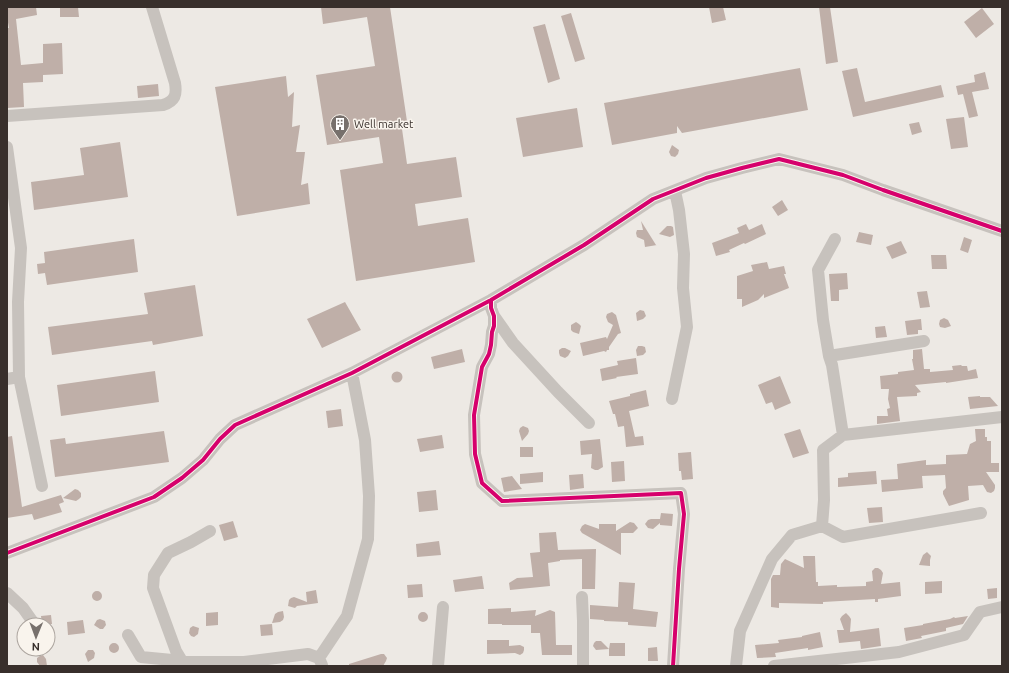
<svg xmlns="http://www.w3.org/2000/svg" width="1009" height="673" font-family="Ubuntu,sans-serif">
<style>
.building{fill:#bfafa8}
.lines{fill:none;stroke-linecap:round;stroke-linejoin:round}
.minor{stroke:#c7c2bd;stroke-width:12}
.cycleway-casing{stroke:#f9f4ed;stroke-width:6}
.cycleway{stroke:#d6006c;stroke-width:4}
.labels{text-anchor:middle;stroke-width:3;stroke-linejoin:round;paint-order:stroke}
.poi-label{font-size:11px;fill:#382f2b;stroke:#f9f4ed;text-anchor:start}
</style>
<rect width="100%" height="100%" fill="#ede9e4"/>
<path class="building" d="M7,7H36L37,15L16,19L21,65L43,63V44L62,43L63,74L43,75V82L23,83L24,107L7,108V28H9L7,17Z
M60,7H78L79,17H60Z
M321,7H390L408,128L402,129L407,164L456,157L462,197L415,204L418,226L468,218L475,262L356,281L340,170L383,163L379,137L327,145L316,75L375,66L367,17L323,24Z
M709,7H723L726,20L712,23Z
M819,7H830L838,62L826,64Z
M982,8L994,24L976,38L964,22Z
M571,13L585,59L575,62L561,16Z
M545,24L560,79L548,83L533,27Z
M800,68L808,110L682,133L677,126V133L612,145L604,103Z
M857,68L865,102L941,85L944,97L853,117L842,71Z
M985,72L989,89L972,92L978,116L969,118L963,94L958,95L956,86L975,82L974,75Z
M286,76L288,97L294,92L292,127L300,125L296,152H305L301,185L308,183L310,204L237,216L215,87Z
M158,84L159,96L138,98L137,86Z
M577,108L583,147L523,157L516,118Z
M964,117L968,147L951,149L946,119Z
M919,122L922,132L912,135L909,124Z
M120,142L128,197L34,210L31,182L84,175L80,148Z
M672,145L679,150L678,154L675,157L671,156L669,152Z
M782,200L788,210L778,216L772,207Z
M641,221L656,245H657L645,247L644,240L637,237L636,233L637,230H643Z
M746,224L749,230L762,224L766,234L745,244L744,243L729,250L730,252L716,256L712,243L739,233L737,228Z
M667,226H671L673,227L674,235L670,237L659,234Z
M859,232L873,235L871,245L856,242Z
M964,237L972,240L968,253L960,250Z
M134,239L138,272L47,285L45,273L38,274L37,264L45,263L44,252Z
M901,241L907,253L892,259L886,247Z
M931,255H946L947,269H932Z
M767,262L769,269L784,266L786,274H784L789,288L764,298V294L758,300L742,307V299H737V276L753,271L751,265Z
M847,273L848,289L839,290V301H831L829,274Z
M195,285L203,336L153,345L152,341L52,355L48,327L148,314L144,293Z
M927,291L930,307L920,308L917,292Z
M345,302L361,330L322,348L307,319Z
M640,310L644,311L646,316L643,319L637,321L636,313Z
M612,312L616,315L621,333L618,334L609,347V350H607L606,352L604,351L583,356L580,343L606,337L607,339L613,325L608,322L606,317L607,314Z
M944,318L948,320L951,326L945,328L940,327L939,324L940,320Z
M921,319L922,330H918V334L907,335L905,321Z
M576,322L579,324L581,326L579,334L573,332L571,330V325Z
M885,326L887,337L876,338L875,327Z
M638,346H642L645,347L646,352L643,355L637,356L636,350Z
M562,348H565L571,351L568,356L565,358L560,356L559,353V350Z
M462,349L465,362L434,369L431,357Z
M922,349L924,369H930V372L953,370L952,366L961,365L962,366H967L968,371L976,369L978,378L946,383V382L915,385L921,392L917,393V396L897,397L900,421L877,424V416H888L887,409L890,408L888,399L889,389H881L880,376L898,374V372L914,370L912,359H913V350Z
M636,358L638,374L616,377L617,378L602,381L600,369L618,365L617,361Z
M155,371L159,402L61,416L57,385Z
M391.5 377a5.5 5.5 0 1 1 11 0a5.5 5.5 0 1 1-11 0Z
M780,376L791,403L775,410L772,402L766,404L758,385Z
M646,390L649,406L629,411L635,437L643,436L644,445L626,447L624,426L618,427L615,414H613L609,401L630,396V394Z
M980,396V397H990L998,406L970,409L968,397Z
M341,409L343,426L328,428L326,411Z
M523,426L528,428L529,431L528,434L522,441L519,431L520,428Z
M800,429L809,453L793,458L784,434Z
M975,429H985V437H987V441H991V463H999V472H986L995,485V488L994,491L991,493L987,492L983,485L968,486L969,500L949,506L943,494V491L946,488L945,475L922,476L923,488L882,492L881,480L898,479L897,464L926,460V465L946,464V455L967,454L970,444L976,441Z
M164,431L169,462L55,477L50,440L65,438L66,444Z
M442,435L444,448L420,452L417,439Z
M12,436L22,507L61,495L64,502L59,504L62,512L34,520L32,514L7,518V437Z
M600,439L603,467L598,470H595L591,468L592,454L581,455L580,441Z
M520,447H533V457H520Z
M691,452L693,479L682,480L681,471H679L678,453Z
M624,461L625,481L612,482L611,462Z
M876,471L877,484L838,487V478L848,477V473Z
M543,472V482L520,484V474Z
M583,474L584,488L570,490L569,475Z
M512,476L522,489L504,492L501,478Z
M75,489L78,490L81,493V497L79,499L76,501L63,498Z
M436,490L438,510L419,512L417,492Z
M882,507L883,522L869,523L867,508Z
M661,513L673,514L672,526L660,525V523L653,529L648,528L645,524L648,520L651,519H660Z
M233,521L238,537L224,541L219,525Z
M630,522L634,523L638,528L633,533H621V555L582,533L580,530L582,526L585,524L599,529V524H616V531Z
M556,532L558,550L596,549L595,589H582V559L560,560V561L548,563L550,586L510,590L509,583L517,578L533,577L530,553L540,552L539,533Z
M439,541L441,555L417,557L416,544Z
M927,552L931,556L930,560V566L919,565L923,555Z
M803,556H815L816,582H818V586L837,585V587L866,586V582L873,581L872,571L875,568H878L881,570L883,573L881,584L900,582L901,596L878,599V602H875V599L823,602V604L779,603V608L771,607V579L773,575H780L781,564L785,559L804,568Z
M482,576L484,589H480L455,592L453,580Z
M942,581V593L925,594V582Z
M619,582L635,583L633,609L658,612L656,627L628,625V622L604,621V620L590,619V605L618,607Z
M422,584L423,597L408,598L407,585Z
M997,588V598L988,599L987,589Z
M316,590L318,603L297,606L295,608L288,606L289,600L291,598L294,597L307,602L306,592Z
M92 596a5 5 0 1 1 10 0a5 5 0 1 1-10 0Z
M511,608V612L536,610L535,616L550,610L555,612L556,645H572V655H542L540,633H531V625H502V624H488V609Z
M283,611L284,617L283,620L280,622L272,623L275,614L278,612Z
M418 617a5 5 0 1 1 10 0a5 5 0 1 1-10 0Z
M218,612V625L206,626V613Z
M846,613L849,616L851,619L850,632L879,628L881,646L861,649L860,641L839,643L837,630H844L840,619L842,616Z
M51,615L52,624L42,625L41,616Z
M968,616L963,624L946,628V631L921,636L922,638L906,641L904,628L923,625V624L950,619L954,617L955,618Z
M100,619L105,621L106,625L103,629H100L94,625L97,620Z
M83,620L85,633L68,635L67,622Z
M272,624L273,635L261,636L260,625Z
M193,626L199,628L198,634L194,637L191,636L189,633L190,628Z
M820,632L823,647L808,650V648L775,653L776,657L757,658L755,645L779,643L778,640L802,637V636Z
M487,640H509V646L520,645L524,647V650L523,653L520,655L515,653L487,654Z
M596,641H601L609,649L610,643H625V656H609V649L596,650L593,646L594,643Z
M109 648a5 5 0 1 1 10 0a5 5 0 1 1-10 0Z
M657,647L658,661H648V648Z
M88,650H93L95,653L94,658L88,662L85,654Z
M381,654H384L387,658L386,661L383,666H349V664Z
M43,655L46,659L47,666H40L37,662V658L40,656Z"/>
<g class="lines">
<path class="minor" d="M7,116L163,105C175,101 177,95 175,83L152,7
M7,147L21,248L18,302L19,377
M491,300V308L494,316V326L492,332L491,345L489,354L482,367L474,415L475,454L482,483L502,501L681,493L684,514L679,569L673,666
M494,316L513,343L558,392L589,423
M829,356L924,341
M7,379L19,377L42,486
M672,399L687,327L683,288L684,254L679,210L675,191
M843,435L1002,417
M822,526L843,537L981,513
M7,553L154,497L182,478L203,460L220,439L235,425L352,373L491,300L584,245L653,199L706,178L742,168L779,159L843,175L883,190L1002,231
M7,593L23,608L35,625
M582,597L583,621V666
M128,635L141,657L193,662H244L308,654L319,658L322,665
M319,658L347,616L368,539L369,496L365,440L352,373
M182,661L176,651L153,588L154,575L168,553L191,542L210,531
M438,666L443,607
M736,666L740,631L772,559L792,535L822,526L824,500L823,450L843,435L832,365L829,356L823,320L818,270L835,239
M774,666L899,652L964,635L980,612L1002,607"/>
<defs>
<path id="cycleway" d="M491,300V308L494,316V326L492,332L491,345L489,354L482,367L474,415L475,454L482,483L502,501L681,493L684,514L679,569L673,666
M7,553L154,497L182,478L203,460L220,439L235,425L352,373L491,300L584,245L653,199L706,178L742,168L779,159L843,175L883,190L1002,231"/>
</defs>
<use href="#cycleway" class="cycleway-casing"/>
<use href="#cycleway" class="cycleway"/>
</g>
<defs>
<symbol id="building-pin" viewBox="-11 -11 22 30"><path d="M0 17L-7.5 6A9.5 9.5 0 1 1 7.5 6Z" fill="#77706c" stroke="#f9f4ed"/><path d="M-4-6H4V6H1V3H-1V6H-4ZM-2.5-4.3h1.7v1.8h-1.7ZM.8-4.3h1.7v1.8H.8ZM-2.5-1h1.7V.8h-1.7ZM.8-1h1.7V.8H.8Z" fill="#fff"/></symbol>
</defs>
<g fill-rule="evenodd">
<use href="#building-pin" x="329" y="113" width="22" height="30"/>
</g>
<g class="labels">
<g class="poi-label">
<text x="354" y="128">Well market</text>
</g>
</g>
<rect width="1009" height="673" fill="none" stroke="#382f2b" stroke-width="16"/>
<g transform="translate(36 637) rotate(181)"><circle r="19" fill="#f9f4ed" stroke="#aca59f"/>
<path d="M0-3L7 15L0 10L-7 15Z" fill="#77706c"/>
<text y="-6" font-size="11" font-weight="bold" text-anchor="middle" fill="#382f2b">N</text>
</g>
</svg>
